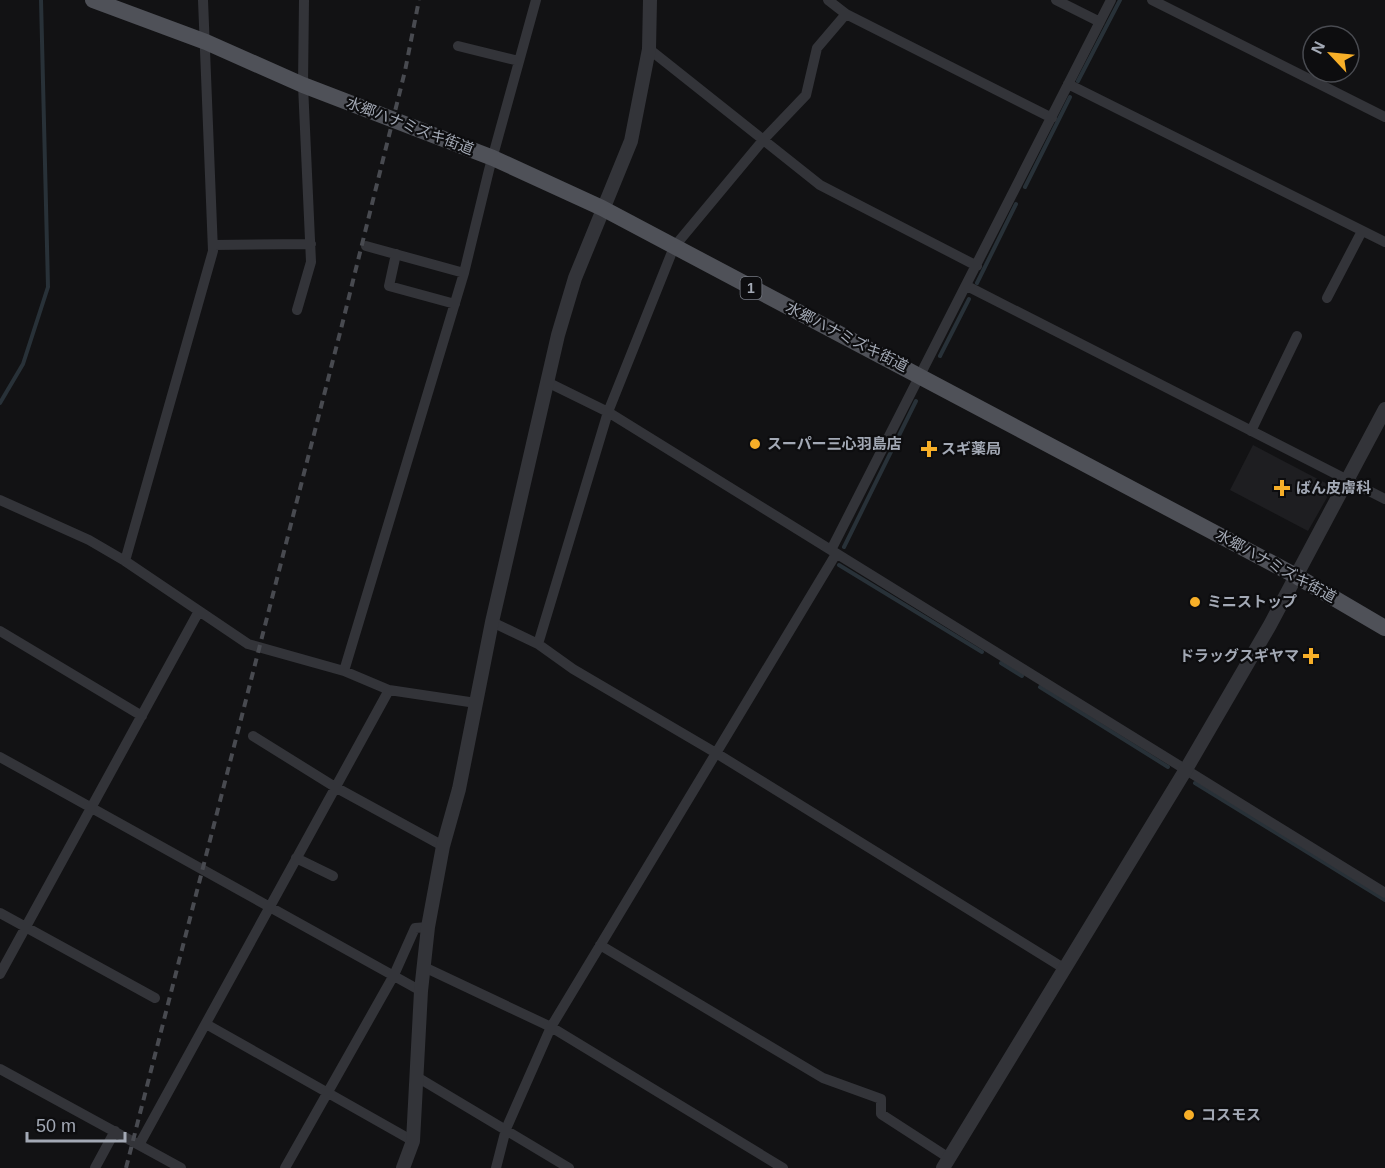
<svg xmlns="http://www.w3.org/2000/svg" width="1385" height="1168" font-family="Helvetica,'Noto Sans JP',sans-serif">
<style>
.built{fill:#1e1e21}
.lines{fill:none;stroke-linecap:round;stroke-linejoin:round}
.stream{stroke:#283138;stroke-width:4}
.minor{stroke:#333439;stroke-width:10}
.tertiary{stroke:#333439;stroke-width:14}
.primary{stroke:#4f5158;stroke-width:16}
.rail{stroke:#484a50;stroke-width:4;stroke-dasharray:8 6;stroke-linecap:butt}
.poi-dot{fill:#f7af28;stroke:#0d0d0f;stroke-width:2}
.labels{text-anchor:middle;stroke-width:4.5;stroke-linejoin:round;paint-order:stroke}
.shield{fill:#0d0d0f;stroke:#767a83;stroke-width:1.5}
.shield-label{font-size:14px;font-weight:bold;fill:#a3a9b5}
.street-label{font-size:15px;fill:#a3a9b5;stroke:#0d0d0f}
.poi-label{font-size:15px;font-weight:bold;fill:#a3a9b5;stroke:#0d0d0f;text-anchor:start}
</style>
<rect width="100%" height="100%" fill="#121214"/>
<path class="built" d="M1253,445L1333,487L1308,531L1230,490Z"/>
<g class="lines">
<path class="stream" d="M1078,81L1120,0
M1025,187L1070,97
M977,283L1016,204
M940,356L969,299
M0,403L23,364L48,287L41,0
M844,547L916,401
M839,565L982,652
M1001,663L1022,676
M1040,687L1168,767
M1195,783L1385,900"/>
<path class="minor" d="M828,0L846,14L1052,118
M1056,0L1100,22
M1152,0L1385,117
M458,46L519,61
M649,49L820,185L977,266
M1068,84L1385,242
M213,245L311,244
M366,246L464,273
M396,254L389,286L455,304
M967,286L1385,499
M1327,298L1362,231
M297,310L311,262L303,85L304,0
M547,382L608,412L1385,893
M1251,431L1297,336
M0,500L89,540L125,561L248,644L344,671L389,690L476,703
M831,550L1111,0
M125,561L213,251L203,0
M492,622L538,644L573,669L716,753L1065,969
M0,631L142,716
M538,644L608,412L674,247L764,139L806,95L817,48L846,14
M344,671L464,273L489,170L536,0
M253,736L335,787L443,846
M0,757L421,991
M296,858L333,876
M0,913L155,998
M600,945L823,1078L881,1099V1114L949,1158
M424,967L551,1027L783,1168
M0,974L199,611
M206,1024L413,1141
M0,1069L181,1168
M417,1077L569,1168
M139,1145L389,690
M95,1168L115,1131
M285,1168L394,975L415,928L428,927
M496,1168L506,1129L551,1027L836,554"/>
<path class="tertiary" d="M403,1168L413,1141L421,991L428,927L443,846L459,789L492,622L558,335L575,278L631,141L649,49L650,0
M943,1168L1185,771L1270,625L1385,409"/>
<path class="primary" d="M93,0L206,42L303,85L493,158L602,208L1298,577L1385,628"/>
<path class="rail" d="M126,1168L343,321L405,71L419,0"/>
</g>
<g class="poi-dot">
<circle cx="755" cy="444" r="6"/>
<path d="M926 440h6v6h6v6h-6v6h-6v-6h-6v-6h6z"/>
<path d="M1279 479h6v6h6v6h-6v6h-6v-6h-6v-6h6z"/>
<circle cx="1195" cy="602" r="6"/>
<path d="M1308 647h6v6h6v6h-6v6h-6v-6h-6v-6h6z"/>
<circle cx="1189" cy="1115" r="6"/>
</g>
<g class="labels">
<rect class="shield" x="740.5" y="277" width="21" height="22" rx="4.5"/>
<g class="shield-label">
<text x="751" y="293">1</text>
</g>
<g class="street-label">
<text transform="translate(410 126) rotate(21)" y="5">水郷ハナミズキ街道</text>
<text transform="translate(847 337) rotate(27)" y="5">水郷ハナミズキ街道</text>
<text transform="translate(1276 566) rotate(29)" y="5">水郷ハナミズキ街道</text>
</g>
<g class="poi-label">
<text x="767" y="449">スーパー三心羽島店</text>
<text x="941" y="454">スギ薬局</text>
<text x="1296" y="493">ばん皮膚科</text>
<text x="1207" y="607">ミニストップ</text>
<text x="1299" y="661" text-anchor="end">ドラッグスギヤマ</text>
<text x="1201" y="1120">コスモス</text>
</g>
</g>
<g transform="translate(1331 54) rotate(296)"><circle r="28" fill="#0d0d0f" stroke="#494b51" stroke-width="1.5"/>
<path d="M0-4.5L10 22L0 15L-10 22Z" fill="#f7af28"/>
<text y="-9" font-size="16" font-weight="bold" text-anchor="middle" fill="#a3a9b5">N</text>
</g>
<path d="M27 1132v9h98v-9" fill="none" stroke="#a3a9b5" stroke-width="3"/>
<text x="36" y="1132" font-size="18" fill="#a3a9b5" stroke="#0d0d0f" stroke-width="4.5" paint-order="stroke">50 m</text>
</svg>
